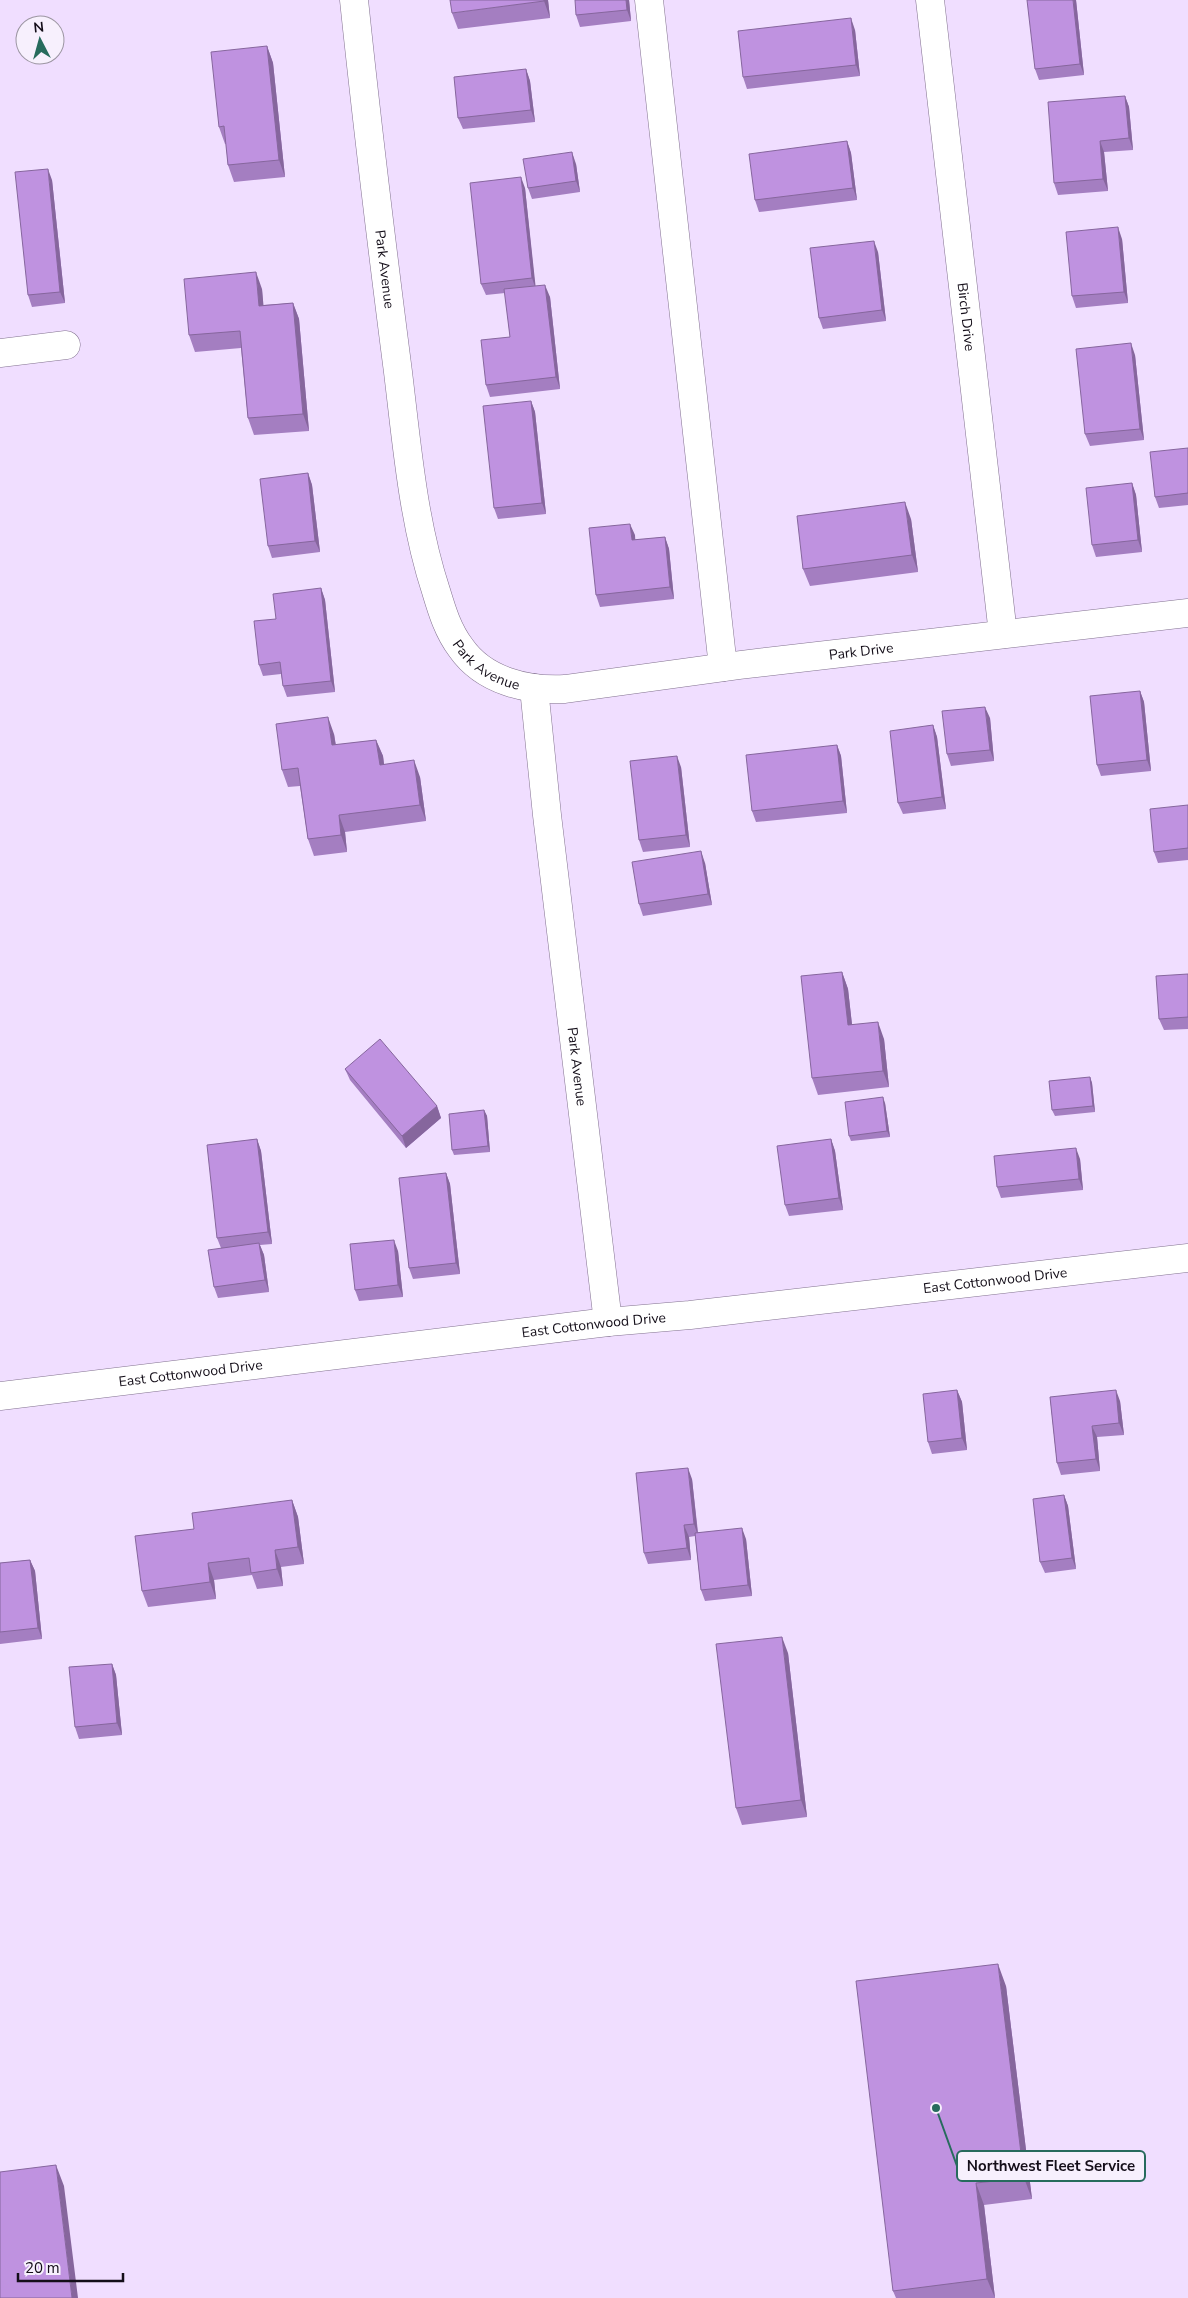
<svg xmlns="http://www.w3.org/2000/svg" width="1188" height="2298" font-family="'Nunito Sans',sans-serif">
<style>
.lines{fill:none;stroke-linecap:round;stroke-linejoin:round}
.minor-casing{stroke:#82728f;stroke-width:29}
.minor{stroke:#fff;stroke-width:28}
.wall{fill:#a47ec1}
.shaded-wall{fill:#86669d}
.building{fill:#bf92e0;stroke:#86669d}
.labels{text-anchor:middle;stroke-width:4;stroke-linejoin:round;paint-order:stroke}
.street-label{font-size:14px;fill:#140e19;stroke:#f7f0fd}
.leader{fill:none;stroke:#276b5d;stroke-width:2}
.callout-dot{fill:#276b5d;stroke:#f7f0fd;stroke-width:2}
.callout{fill:#f7f0fd;stroke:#276b5d;stroke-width:2}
.callout-label{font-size:15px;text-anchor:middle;font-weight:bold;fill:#140e19}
</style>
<rect width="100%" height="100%" fill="#f0deff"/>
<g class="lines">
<defs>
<g id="minor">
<path id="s1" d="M354,0C367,124 382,248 398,372C407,446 413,521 436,591C442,611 448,631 461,648C484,681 527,691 565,689L740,665L1188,613"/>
<path d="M649,0L723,667"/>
<path id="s2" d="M930,0L1003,634"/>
<path d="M0,353L66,345"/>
<path id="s3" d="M534,688L547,815L608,1322"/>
<path id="s4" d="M0,1396L608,1322L690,1315L1188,1258"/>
</g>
</defs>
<use href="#minor" class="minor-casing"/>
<use href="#minor" class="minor"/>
</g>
<path class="wall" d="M548,0L550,18L458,29L452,13Z
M629,0L631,21L580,27L576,15Z
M1076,0L1084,75L1039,80L1035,69Z
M855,30L860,76L747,89L743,77Z
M267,46L273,63L285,177L234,182L228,165L226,144H225L219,127Z
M526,69L530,81L535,122L463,129L458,118Z
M1125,96L1129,107L1133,150L1104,152L1108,191L1058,195L1054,183Z
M847,141L851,153L857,200L759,212L755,200Z
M576,164L580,192L532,199L528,188Z
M52,180L65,303L32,307L28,295Z
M525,188L535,286L550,297L560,389L490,397L486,385L510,337L505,293L486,295L481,284Z
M1122,239L1128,303L1076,308L1072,296Z
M878,252L886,321L823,329L819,318Z
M262,289L263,305L293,303L299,319L309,431L254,435L248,418L241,348L195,352L189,335Z
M1135,355L1144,440L1090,446L1085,434Z
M531,401L535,412L546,514L498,519L494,508Z
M1188,448V505L1159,508L1155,497Z
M308,473L312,485L320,552L272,558L268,546Z
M1132,483L1136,495L1142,552L1096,557L1092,545Z
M911,519L918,572L810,586L803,569Z
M635,535V540L665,537L669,549L674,599L600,607L596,595Z
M321,588L325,600L335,692L287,697L283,686L281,674L263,676L259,665L276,619Z
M1140,691L1144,702L1151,771L1101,776L1097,765Z
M990,718L994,761L951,766L947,754Z
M933,725L937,737L946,809L903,814L898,803Z
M334,734L336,745L376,740L383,756L384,764L420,777L426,821L345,832L347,852L314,856L308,839L300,786L288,787L282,770Z
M837,745L841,756L847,813L756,822L752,811Z
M681,767L690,847L643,852L639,840Z
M1188,805V860L1158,863L1154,852Z
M705,863L712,905L643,916L639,904Z
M842,972L848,989L852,1025L884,1039L889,1087L818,1095L812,1078Z
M1188,974V1029L1164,1030L1159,1019Z
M345,1069L437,1106L441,1118L406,1148L350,1080Z
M1090,1077L1092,1083L1095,1112L1055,1116L1052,1110Z
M885,1103L890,1137L851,1141L849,1136Z
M484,1110L487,1116L490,1152L454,1155L452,1150Z
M257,1139L261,1151L272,1244L260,1245L264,1255L269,1292L218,1298L214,1287L221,1248L217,1238Z
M831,1139L835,1151L843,1210L789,1216L785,1205Z
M1080,1159L1083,1190L1001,1198L997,1187Z
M446,1173L450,1184L460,1274L413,1279L409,1268Z
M398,1251L403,1297L359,1301L355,1290Z
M957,1390L962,1402L967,1450L932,1454L928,1442Z
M1050,1397L1120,1401L1124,1435L1097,1437L1100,1471L1061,1475L1057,1463Z
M692,1479L698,1532L746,1539L752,1596L705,1601L701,1590L695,1536L689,1537L691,1560L648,1564L644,1553Z
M1064,1495L1068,1506L1076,1569L1045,1573L1040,1562Z
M292,1500L298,1517L304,1564L281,1567L283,1586L257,1589L252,1575L214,1580L216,1599L148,1607L142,1591L194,1529Z
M30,1560L35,1571L42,1639L0,1644V1563Z
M788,1653L807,1817L742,1825L736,1808Z
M112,1664L116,1675L122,1735L79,1739L75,1727Z
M1006,1986L1032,2199L984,2205L995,2298H896L893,2291Z"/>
<path class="shaded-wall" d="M544,0H548L550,18L544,1Z
M626,0H629L631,21L627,10Z
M1073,0H1076L1084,75L1080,64Z
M851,18L855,30L860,76L856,65Z
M267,46L273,63L285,177L279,160Z
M526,69L530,81L535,122L531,110Z
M1125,96L1129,107L1133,150L1129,138Z
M847,141L851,153L857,200L853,188Z
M1100,141L1104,152L1108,191L1103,179Z
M572,152L576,164L580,192L576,181Z
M48,169L52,180L65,303L60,292Z
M521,177L525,188L536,290L532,278Z
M1118,227L1122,239L1128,303L1124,292Z
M874,241L878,252L886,321L882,310Z
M256,272L262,289L265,322L259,306Z
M545,285L550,297L560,389L556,377Z
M293,303L299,319L309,431L303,414Z
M1131,343L1135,355L1144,440L1140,429Z
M531,401L535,412L546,514L542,503Z
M308,473L312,485L320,552L315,541Z
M1132,483L1136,495L1142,552L1138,540Z
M905,502L911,519L918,572L912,555Z
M630,524L635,535L636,552L632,540Z
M665,537L669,549L674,599L670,587Z
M321,588L325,600L335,692L331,681Z
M1140,691L1144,702L1151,771L1147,760Z
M985,707L990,718L994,761L990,750Z
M328,717L334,734L338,762L332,745Z
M933,725L937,737L946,809L942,797Z
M376,740L383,756L386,781L380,765Z
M837,745L841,756L847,813L843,801Z
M677,756L681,767L690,847L686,835Z
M414,760L420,777L426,821L420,805Z
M339,815L345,832L347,852L341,835Z
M701,851L705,863L712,905L708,894Z
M842,972L848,989L854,1042L848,1025Z
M878,1022L884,1039L889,1087L883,1071Z
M1090,1077L1092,1083L1095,1112L1093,1106Z
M883,1097L885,1103L890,1137L887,1131Z
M437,1106L441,1118L406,1148L402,1136Z
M484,1110L487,1116L490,1152L488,1146Z
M257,1139L261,1151L272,1244L268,1232Z
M831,1139L835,1151L843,1210L839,1198Z
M1076,1148L1080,1159L1083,1190L1079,1179Z
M446,1173L450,1184L460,1274L456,1263Z
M394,1240L398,1251L403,1297L398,1285Z
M259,1243L264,1255L269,1292L265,1280Z
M957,1390L962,1402L967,1450L962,1438Z
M1116,1390L1120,1401L1124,1435L1119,1423Z
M1092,1426L1097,1437L1100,1471L1096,1459Z
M688,1468L692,1479L698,1536L694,1524Z
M1064,1495L1068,1506L1076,1569L1072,1558Z
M292,1500L298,1517L304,1564L298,1547Z
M684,1525L689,1537L691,1560L687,1548Z
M742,1528L746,1539L752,1596L748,1585Z
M275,1550L281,1567L283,1586L277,1569Z
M30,1560L35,1571L42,1639L38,1628Z
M208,1563L214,1580L216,1599L210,1582Z
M782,1637L788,1653L807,1817L801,1800Z
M112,1664L116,1675L122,1735L117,1723Z
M998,1964L1006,1986L1032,2199L1024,2178Z
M56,2165L64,2186L78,2298H72Z
M976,2183L984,2205L995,2298L987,2279Z"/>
<path class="building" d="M450,0H544V1L452,13Z
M575,0H626L627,10L576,15Z
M1027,0H1073L1080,64L1035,69Z
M851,18L856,65L743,77L738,31Z
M267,46L279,160L228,165L224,126L219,127L211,52Z
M526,69L531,110L458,118L454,77Z
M1125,96L1129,138L1100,141L1103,179L1054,183L1048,102Z
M847,141L853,188L755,200L749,154Z
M572,152L576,181L528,188L523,159Z
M48,169L60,292L28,295L15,172Z
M521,177L532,278L481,284L470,183Z
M1118,227L1124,292L1072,296L1066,232Z
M874,241L882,310L819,318L810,248Z
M256,272L259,306L293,303L303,414L248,418L240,331L189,335L184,279Z
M545,285L556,377L486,385L481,340L510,337L504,289Z
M1131,343L1140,429L1085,434L1076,349Z
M531,401L542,503L494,508L483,406Z
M1188,448V493L1155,497L1150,452Z
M308,473L315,541L268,546L260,479Z
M1132,483L1138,540L1092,545L1086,488Z
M905,502L912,555L803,569L797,516Z
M630,524L632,540L665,537L670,587L596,595L589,528Z
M321,588L331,681L283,686L280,662L259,665L254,621L276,619L273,594Z
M1140,691L1147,760L1097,765L1090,696Z
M985,707L990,750L947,754L942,711Z
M328,717L332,745L376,740L380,765L414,760L420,805L339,815L341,835L308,839L298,768L282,770L276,724Z
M933,725L942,797L898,803L890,731Z
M837,745L843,801L752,811L746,755Z
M677,756L686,835L639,840L630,761Z
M1188,805V848L1154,852L1150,809Z
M701,851L708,894L639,904L632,862Z
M842,972L848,1025L878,1022L883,1071L812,1078L801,976Z
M1188,974V1017L1159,1019L1156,976Z
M380,1039L437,1106L402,1136L345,1069Z
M1090,1077L1093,1106L1052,1110L1049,1081Z
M883,1097L887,1131L849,1136L845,1102Z
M484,1110L488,1146L452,1150L449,1114Z
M257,1139L268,1232L217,1238L207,1145Z
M831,1139L839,1198L785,1205L777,1146Z
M1076,1148L1079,1179L997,1187L994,1156Z
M446,1173L456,1263L409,1268L399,1178Z
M394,1240L398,1285L355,1290L350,1244Z
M259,1243L265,1280L214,1287L208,1250Z
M957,1390L962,1438L928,1442L923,1394Z
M1116,1390L1119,1423L1092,1426L1096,1459L1057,1463L1050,1397Z
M688,1468L694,1524L684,1525L687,1548L644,1553L636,1473Z
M1064,1495L1072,1558L1040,1562L1033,1499Z
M292,1500L298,1547L275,1550L277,1569L251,1573L249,1558L208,1563L210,1582L142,1591L135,1536L194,1529L192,1513Z
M742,1528L748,1585L701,1590L695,1533Z
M30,1560L38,1628L0,1632V1563Z
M782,1637L801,1800L736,1808L716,1644Z
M112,1664L117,1723L75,1727L69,1667Z
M998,1964L1024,2178L976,2183L987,2279L893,2291L856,1981Z
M56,2165L72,2298H0V2172Z"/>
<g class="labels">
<g class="street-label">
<text dy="5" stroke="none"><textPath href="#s1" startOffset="271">Park Avenue</textPath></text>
<text dy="5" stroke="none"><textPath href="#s2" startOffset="319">Birch Drive</textPath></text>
<text dy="5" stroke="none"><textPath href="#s1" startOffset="1075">Park Drive</textPath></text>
<text dy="5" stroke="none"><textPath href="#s1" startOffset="691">Park Avenue</textPath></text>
<text dy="5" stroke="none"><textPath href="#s3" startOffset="381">Park Avenue</textPath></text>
<text dy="5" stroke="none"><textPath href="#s4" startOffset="1002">East Cottonwood Drive</textPath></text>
<text dy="5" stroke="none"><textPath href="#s4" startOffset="598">East Cottonwood Drive</textPath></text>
<text dy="5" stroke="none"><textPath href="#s4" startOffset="192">East Cottonwood Drive</textPath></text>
</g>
</g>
<path class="leader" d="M936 2108L957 2166"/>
<circle class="callout-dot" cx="936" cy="2108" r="5"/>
<rect class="callout" x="957" y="2151" width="188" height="30" rx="5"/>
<g class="callout-label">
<text x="1051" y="2171">Northwest Fleet Service</text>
</g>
<g transform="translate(40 40) rotate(354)"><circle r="24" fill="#f7f0fd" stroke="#9c96a2"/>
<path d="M0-4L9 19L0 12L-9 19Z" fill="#276b5d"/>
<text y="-8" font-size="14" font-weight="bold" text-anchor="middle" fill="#140e19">N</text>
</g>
<path d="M18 2273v8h105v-8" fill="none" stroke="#140e19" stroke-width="2.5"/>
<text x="25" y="2273" font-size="15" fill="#140e19" stroke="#f7f0fd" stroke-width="4" paint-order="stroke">20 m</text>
</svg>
